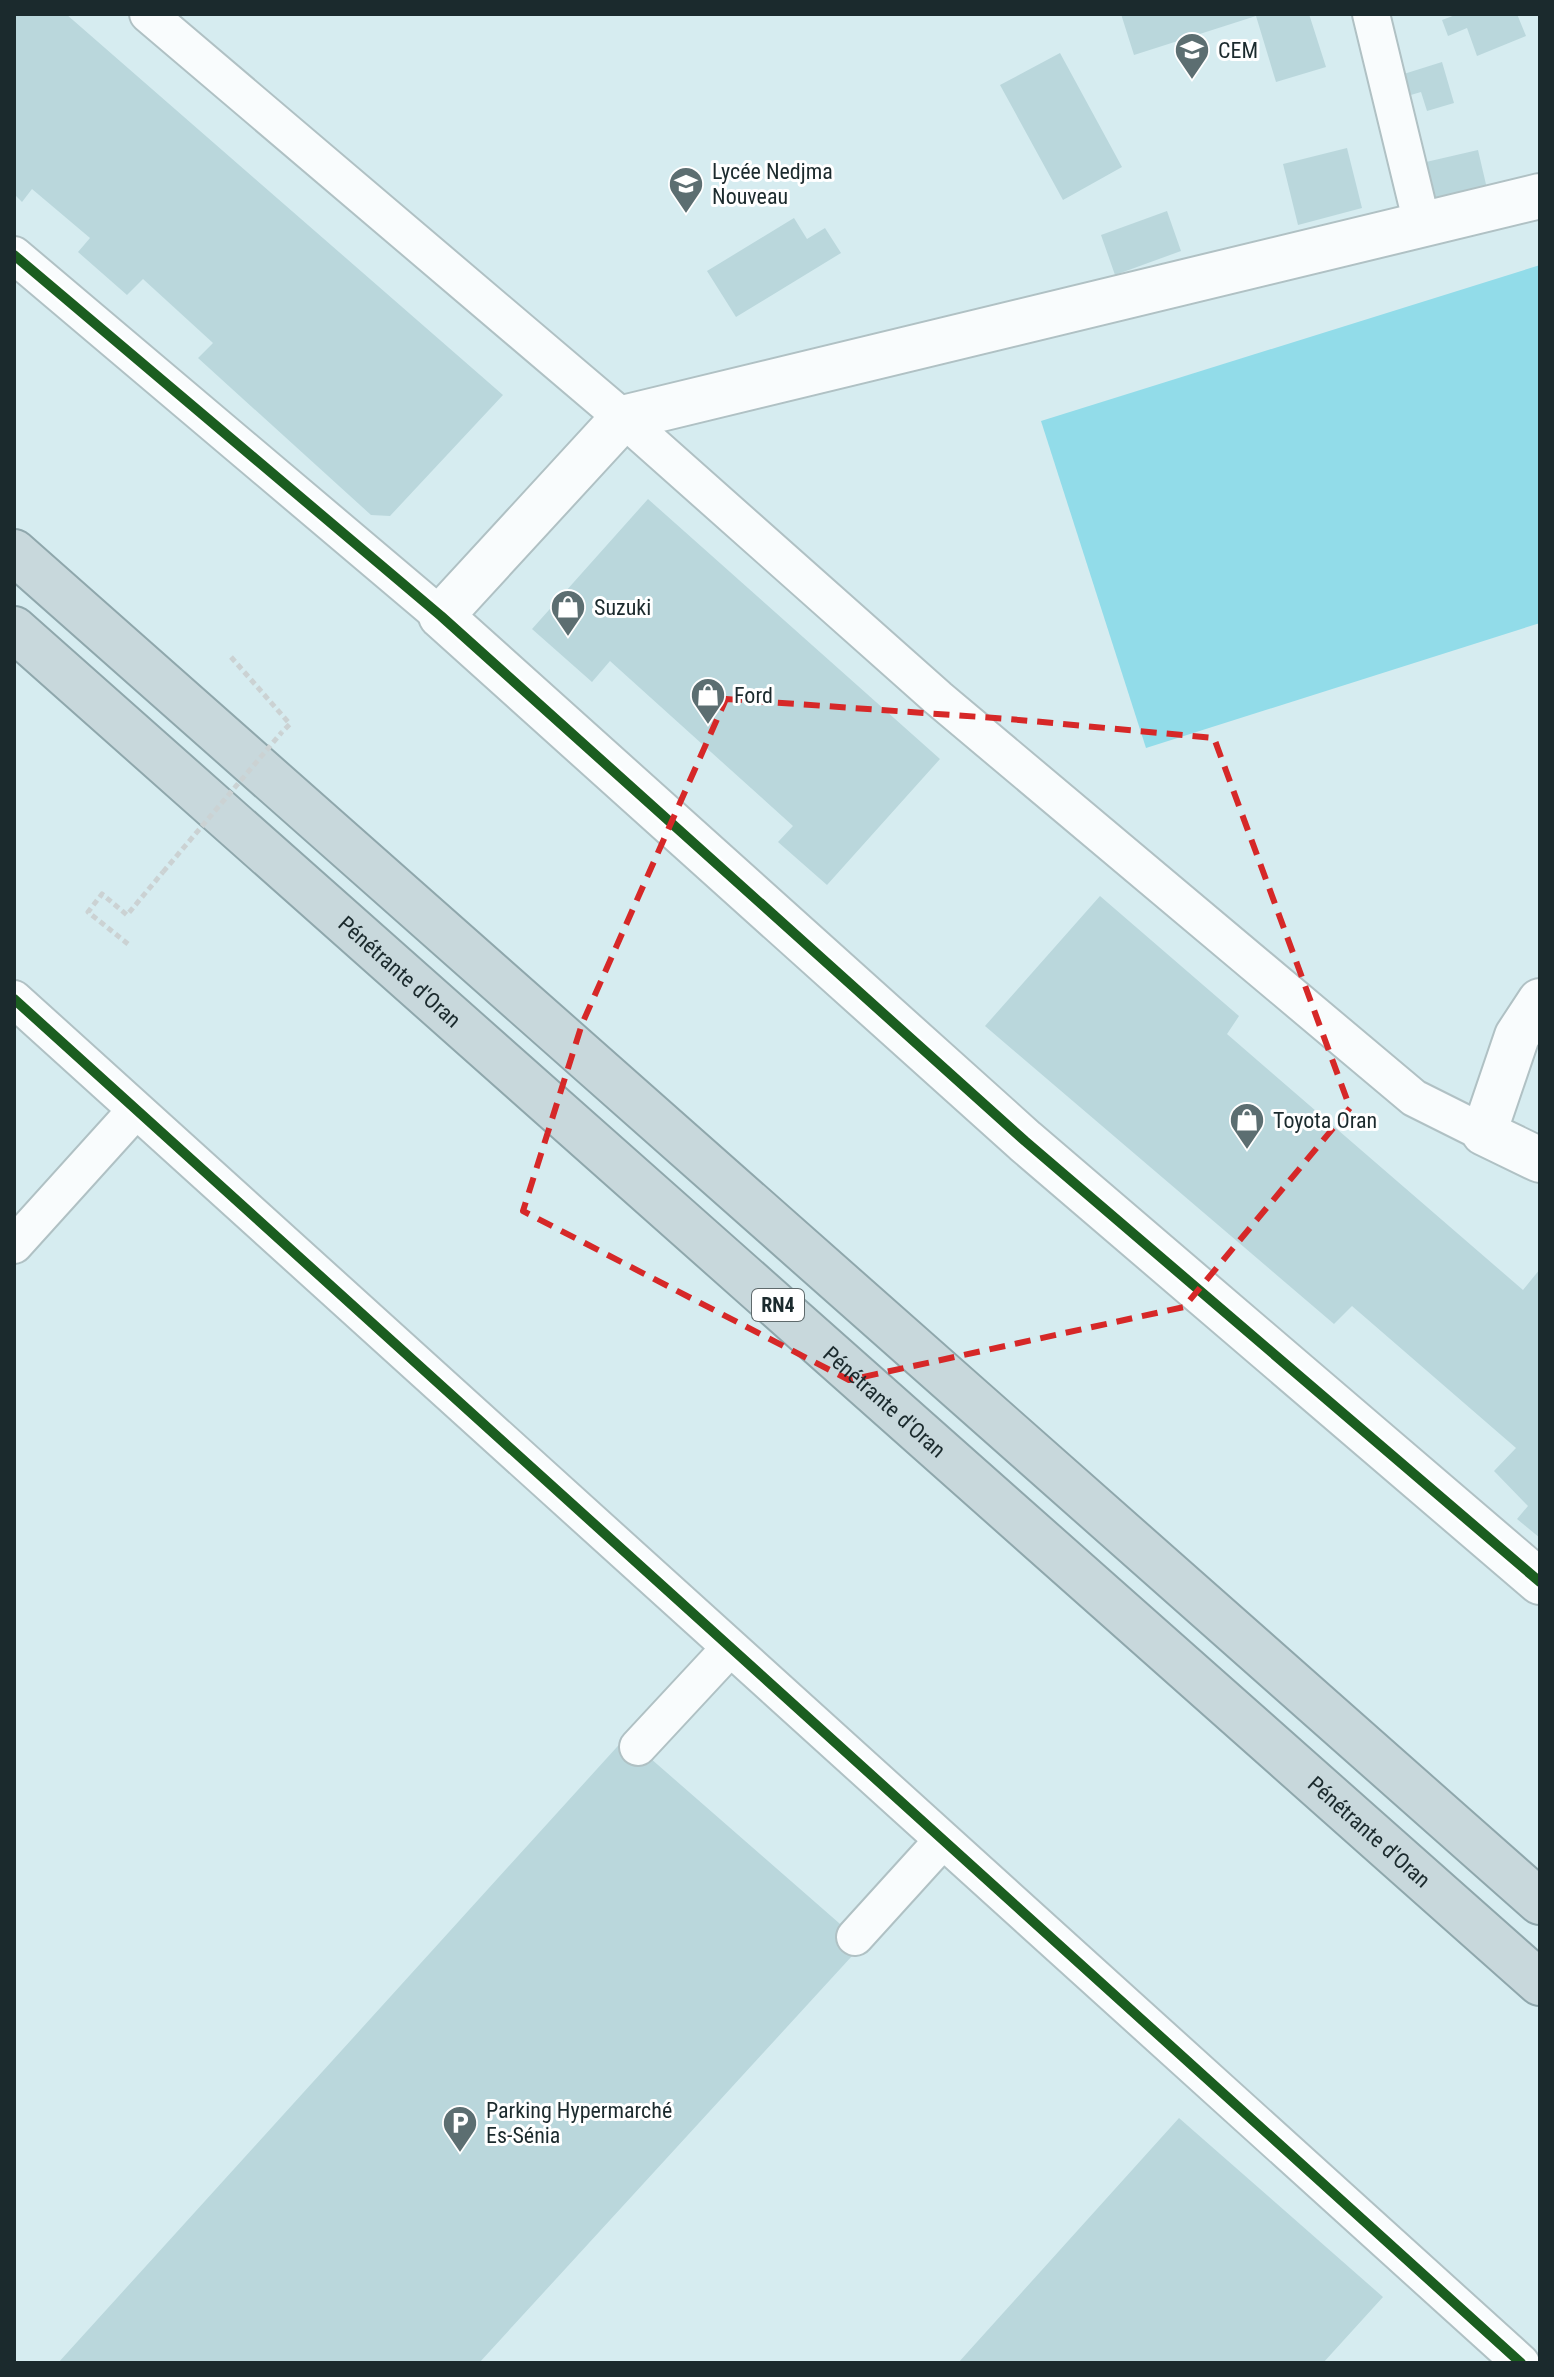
<svg xmlns="http://www.w3.org/2000/svg" width="1554" height="2377" font-family="'Roboto Condensed',sans-serif">
<style>
.green{fill:#92dce9}
.building{fill:#bad7dc}
.lines{fill:none;stroke-linecap:round;stroke-linejoin:round}
.street-casing{stroke:#b0c1c4;stroke-width:40}
.secondary-casing{stroke:#b0c1c4;stroke-width:48}
.highway-casing{stroke:#8fa7ac;stroke-width:48}
.path{stroke:#cbd2d3;stroke-width:5;stroke-dasharray:6 4;stroke-linecap:butt}
.street{stroke:#f9fcfd;stroke-width:36}
.secondary{stroke:#f9fcfd;stroke-width:44}
.highway{stroke:#c8d8dc;stroke-width:44}
.path-bridge{stroke:#cbd2d3;stroke-width:5;stroke-dasharray:6 4;stroke-linecap:butt}
.cycleway-casing{stroke:#fff;stroke-width:15}
.cycleway{stroke:#1b5e20;stroke-width:10}
.marked{fill:none;stroke:#d62828;stroke-width:6;stroke-dasharray:16 10;stroke-linejoin:round}
.labels{text-anchor:middle;stroke-width:6;stroke-linejoin:round;paint-order:stroke}
.shield{fill:#fff;stroke:#5f6a6c;stroke-width:2}
.shield-label{font-size:20px;font-weight:bold;fill:#1b2a2d}
.poi-label{font-size:22px;fill:#1b2a2d;stroke:#fff;text-anchor:start}
.street-label{font-size:22px;fill:#1b2a2d;stroke:#fff}
</style>
<rect width="100%" height="100%" fill="#d6ecf0"/>
<path class="green" d="M1540,265V623L1146,748L1041,421Z"/>
<path class="building" d="M14,14H66L503,395L390,516L371,515L198,358L213,343L143,279L127,295L78,252L90,238L32,189L22,202L14,194Z
M1121,14H1309L1326,67L1276,82L1256,16L1134,55Z
M1458,14H1517L1526,36L1477,56L1467,28L1448,36L1442,20Z
M1060,53L1122,167L1063,200L1000,85Z
M1442,62L1454,103L1427,111L1421,92L1397,99L1391,78Z
M1347,148L1362,208L1298,225L1283,164Z
M1478,150L1488,193L1437,206L1426,162Z
M1167,211L1181,251L1115,275L1101,235Z
M794,218L807,239L825,228L841,253L736,317L707,271Z
M648,499L940,759L827,885L778,842L793,826L610,661L592,682L532,629Z
M1100,896L1239,1016L1227,1034L1523,1290L1540,1269V1538L1517,1519L1528,1506L1494,1471L1516,1448L1352,1306L1334,1324L985,1026Z
M626,1737L863,1944L479,2363H58Z
M1179,2118L1383,2297L1323,2363H958Z"/>
<g class="lines">
<defs>
<path id="street" d="M148,14L623,418L938,698L1414,1098L1484,1133
M1371,14L1422,224
M14,255L441,616
M14,999L1521,2363
M14,1245L136,1110
M638,1747L730,1648
M855,1937L943,1840"/>
<path id="secondary" d="M1540,196L623,418L441,616L1025,1141L1540,1582
M1540,1001L1517,1036L1484,1133L1540,1160"/>
<g id="highway">
<path d="M14,552L1540,1902"/>
<path id="s1" d="M14,629L1540,1983"/>
</g>
</defs>
<use href="#street" class="street-casing"/>
<use href="#secondary" class="secondary-casing"/>
<use href="#highway" class="highway-casing"/>
<path class="path" d="M231,657L290,724L282,732
M128,944L88,912L102,894L127,915L163,872"/>
<use href="#street" class="street"/>
<use href="#secondary" class="secondary"/>
<use href="#highway" class="highway"/>
<path class="path-bridge" d="M163,872L282,732"/>
<defs>
<path id="cycleway" d="M14,255L441,616L1025,1141L1540,1582
M14,999L1521,2363"/>
</defs>
<use href="#cycleway" class="cycleway-casing"/>
<use href="#cycleway" class="cycleway"/>
</g>
<path class="marked" d="M726,699L1009,719L1214,738L1350,1108L1184,1307L849,1380L523,1211L582,1024Z"/>
<defs>
<symbol id="school-pin" viewBox="-11 -11 22 30"><path d="M0 17L-7.5 6A9.5 9.5 0 1 1 7.5 6Z" fill="#5c6e71" stroke="#fff"/><path d="M0-5L7-2L0 1L-7-2ZM-4 1L0 2.5L4 1V4Q0 6-4 4Z" fill="#fff"/></symbol>
<symbol id="shop-pin" viewBox="-11 -11 22 30"><path d="M0 17L-7.5 6A9.5 9.5 0 1 1 7.5 6Z" fill="#5c6e71" stroke="#fff"/><path d="M-5-2.5h2.3a2.7 3.5 0 0 1 5.4 0H5L5.5 6h-11ZM-1.5-2.5h3a1.5 2.3 0 0 0-3 0Z" fill="#fff"/></symbol>
<symbol id="parking-pin" viewBox="-11 -11 22 30"><path d="M0 17L-7.5 6A9.5 9.5 0 1 1 7.5 6Z" fill="#5c6e71" stroke="#fff"/><path d="M-3.5-5.5H1a3.5 3.5 0 0 1 0 7H-1V5.5H-3.5ZM-1-3.4V-.6H.8a1.4 1.4 0 0 0 0-2.8Z" fill="#fff"/></symbol>
</defs>
<g fill-rule="evenodd">
<use href="#school-pin" x="1172" y="30" width="40" height="54"/>
<use href="#school-pin" x="666" y="164" width="40" height="54"/>
<use href="#shop-pin" x="548" y="587" width="40" height="54"/>
<use href="#shop-pin" x="688" y="675" width="40" height="54"/>
<use href="#shop-pin" x="1227" y="1100" width="40" height="54"/>
<use href="#parking-pin" x="440" y="2103" width="40" height="54"/>
</g>
<g class="labels">
<rect class="shield" x="752" y="1289" width="52" height="32" rx="6"/>
<g class="shield-label">
<text x="778" y="1312">RN4</text>
</g>
<g class="poi-label">
<text x="1218" y="58">CEM</text>
<text x="712" y="179">Lycée Nedjma<tspan x="712" dy="25">Nouveau</tspan></text>
<text x="594" y="615">Suzuki</text>
<text x="734" y="703">Ford</text>
<text x="1273" y="1128">Toyota Oran</text>
<text x="486" y="2118">Parking Hypermarché<tspan x="486" dy="25">Es-Sénia</tspan></text>
</g>
<g class="street-label">
<text dy="8" stroke="none"><textPath href="#s1" startOffset="516">Pénétrante d'Oran</textPath></text>
<text dy="8" stroke="none"><textPath href="#s1" startOffset="1164">Pénétrante d'Oran</textPath></text>
<text dy="8" stroke="none"><textPath href="#s1" startOffset="1812">Pénétrante d'Oran</textPath></text>
</g>
</g>
<rect width="1554" height="2377" fill="none" stroke="#1b2a2d" stroke-width="32"/>
</svg>
